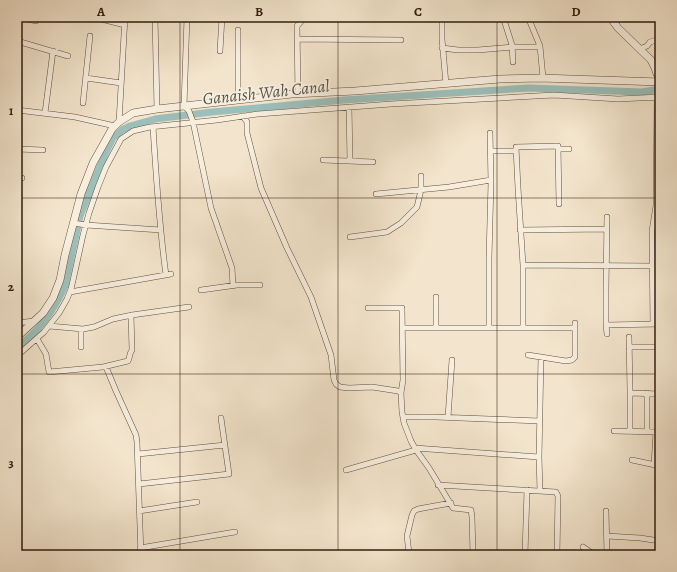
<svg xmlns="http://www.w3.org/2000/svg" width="677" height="572" font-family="Alegreya,serif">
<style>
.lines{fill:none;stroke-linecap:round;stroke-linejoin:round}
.canal{stroke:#9bbfbb;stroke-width:7}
.minor-casing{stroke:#634e3e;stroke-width:6}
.tertiary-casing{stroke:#634e3e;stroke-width:8}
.minor{stroke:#f7eede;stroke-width:5}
.tertiary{stroke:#f7eede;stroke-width:7}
.grid{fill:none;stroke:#331b0f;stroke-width:1;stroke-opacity:0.55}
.labels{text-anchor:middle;stroke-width:3.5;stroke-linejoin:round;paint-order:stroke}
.water-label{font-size:17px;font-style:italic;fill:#57544b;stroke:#f7eede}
.neatline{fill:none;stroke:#331b0f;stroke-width:1.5}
.grid-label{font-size:13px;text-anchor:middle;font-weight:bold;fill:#331b0f}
</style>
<rect width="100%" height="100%" fill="#f3e5cd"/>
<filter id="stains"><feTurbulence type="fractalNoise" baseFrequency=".005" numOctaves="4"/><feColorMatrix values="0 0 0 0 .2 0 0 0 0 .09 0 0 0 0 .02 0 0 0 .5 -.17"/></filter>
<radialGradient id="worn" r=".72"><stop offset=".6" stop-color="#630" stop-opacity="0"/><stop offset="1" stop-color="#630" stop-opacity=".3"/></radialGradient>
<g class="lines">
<path class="canal" d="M17,347C39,332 54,310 65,286L80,216L101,164L106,152L113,138L122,130L130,126L155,119L212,112L344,100L529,88L642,92L660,89"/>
<defs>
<path id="minor" d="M22,17L36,21L38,17
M93,17L125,25
M155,17L157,109
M187,17L184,106L189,111L193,122L211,208L232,268L233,286
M442,17V39L446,84
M502,17L505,23L512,45L513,62
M528,17L540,46L543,78
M238,30V100
M298,39L401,40
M17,41L68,56
M442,48L458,50H478L512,47H540
M640,49L647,46L650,42L660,39
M220,51L222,17
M86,78L121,83
M298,94L297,26L305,17
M83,103L90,36
M349,107L350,161
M17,110L75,117L115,126
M45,113L53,51
M243,116L247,122V133L261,188L287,248L311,297L331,355L334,380L336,384L340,387L349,388L372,387L398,391L401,393
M119,122L125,17
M153,127C156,176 159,225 166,275
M17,149L43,150
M558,149H569
M491,151H516
M323,160L373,162
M17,178H22
M376,194L449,187L491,180
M607,217L606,289V325L607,334
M73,223L86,225L161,230
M520,230L607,229
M350,237L387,232L401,223L417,207L421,190V176
M523,265L652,266
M201,290L237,285H260
M70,292L171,274
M368,308H402L403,380L401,393L402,412L404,423L411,441L416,450L429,468L453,508L471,510L472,517L473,555
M17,323L34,321
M653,324L652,231L656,206L657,97
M606,325L660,324
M49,326L83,329L94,327L113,319L132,315L189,307
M489,327V258L491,182L490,133
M403,328H575
M436,328V297
M523,328V265L518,188L516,147L558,146L559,204
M629,337L630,390V432
M37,339L46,354L49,372L103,367L128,361C130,358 129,354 132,350L131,315
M81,347V329
M629,347H660
M528,355L566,361L572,360L575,357V323
M17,356L44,332L59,313L67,299L71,289L74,276L83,235L89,213L98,187L106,167L121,139L133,131L150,127L217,120L258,114L391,104L554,95L618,99L660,97
M106,367L116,391L136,435L137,442L141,555
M630,393L660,394
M403,417H436L539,421
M448,417L452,360
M614,431L660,432
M647,432V393
M415,448L539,457
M138,454L225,445
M632,460L660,466
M654,465L656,432
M346,470L416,450
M139,484L229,474L221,418
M438,485L556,492L558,496L557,555
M540,491L539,457L541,357
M139,511L197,502
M606,511L607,555
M607,536L640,538L660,541
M583,547L595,555
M140,548L235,532
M409,553L407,536L412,515L414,511L418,509L451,503
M130,555L141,552
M525,555L527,490"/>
<path id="tertiary" d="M610,17L618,28L651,60L655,68L657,74L660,79
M17,337L43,313L53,298L60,280L65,255L81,194L93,163L112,129L119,122L133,113L157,109L292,94L355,91L500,79L541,78L660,82"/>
</defs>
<use href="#minor" class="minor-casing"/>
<use href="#tertiary" class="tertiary-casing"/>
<use href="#minor" class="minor"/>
<use href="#tertiary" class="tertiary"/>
</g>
<path class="grid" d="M180,17V555M338,17V555M497,17V555M17,198H660M17,374H660"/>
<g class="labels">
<g class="water-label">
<text transform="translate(266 92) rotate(-6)" y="6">Ganaish Wah Canal</text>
</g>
</g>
<rect width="677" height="572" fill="none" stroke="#f3e5cd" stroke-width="44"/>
<rect x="22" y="22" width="633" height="528" class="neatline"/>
<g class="grid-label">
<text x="101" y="16">A</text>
<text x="259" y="16">B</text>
<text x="418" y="16">C</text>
<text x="576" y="16">D</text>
<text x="11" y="115">1</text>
<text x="11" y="291">2</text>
<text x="11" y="467">3</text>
</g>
<rect width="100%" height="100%" filter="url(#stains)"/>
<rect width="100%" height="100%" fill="url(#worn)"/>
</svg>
